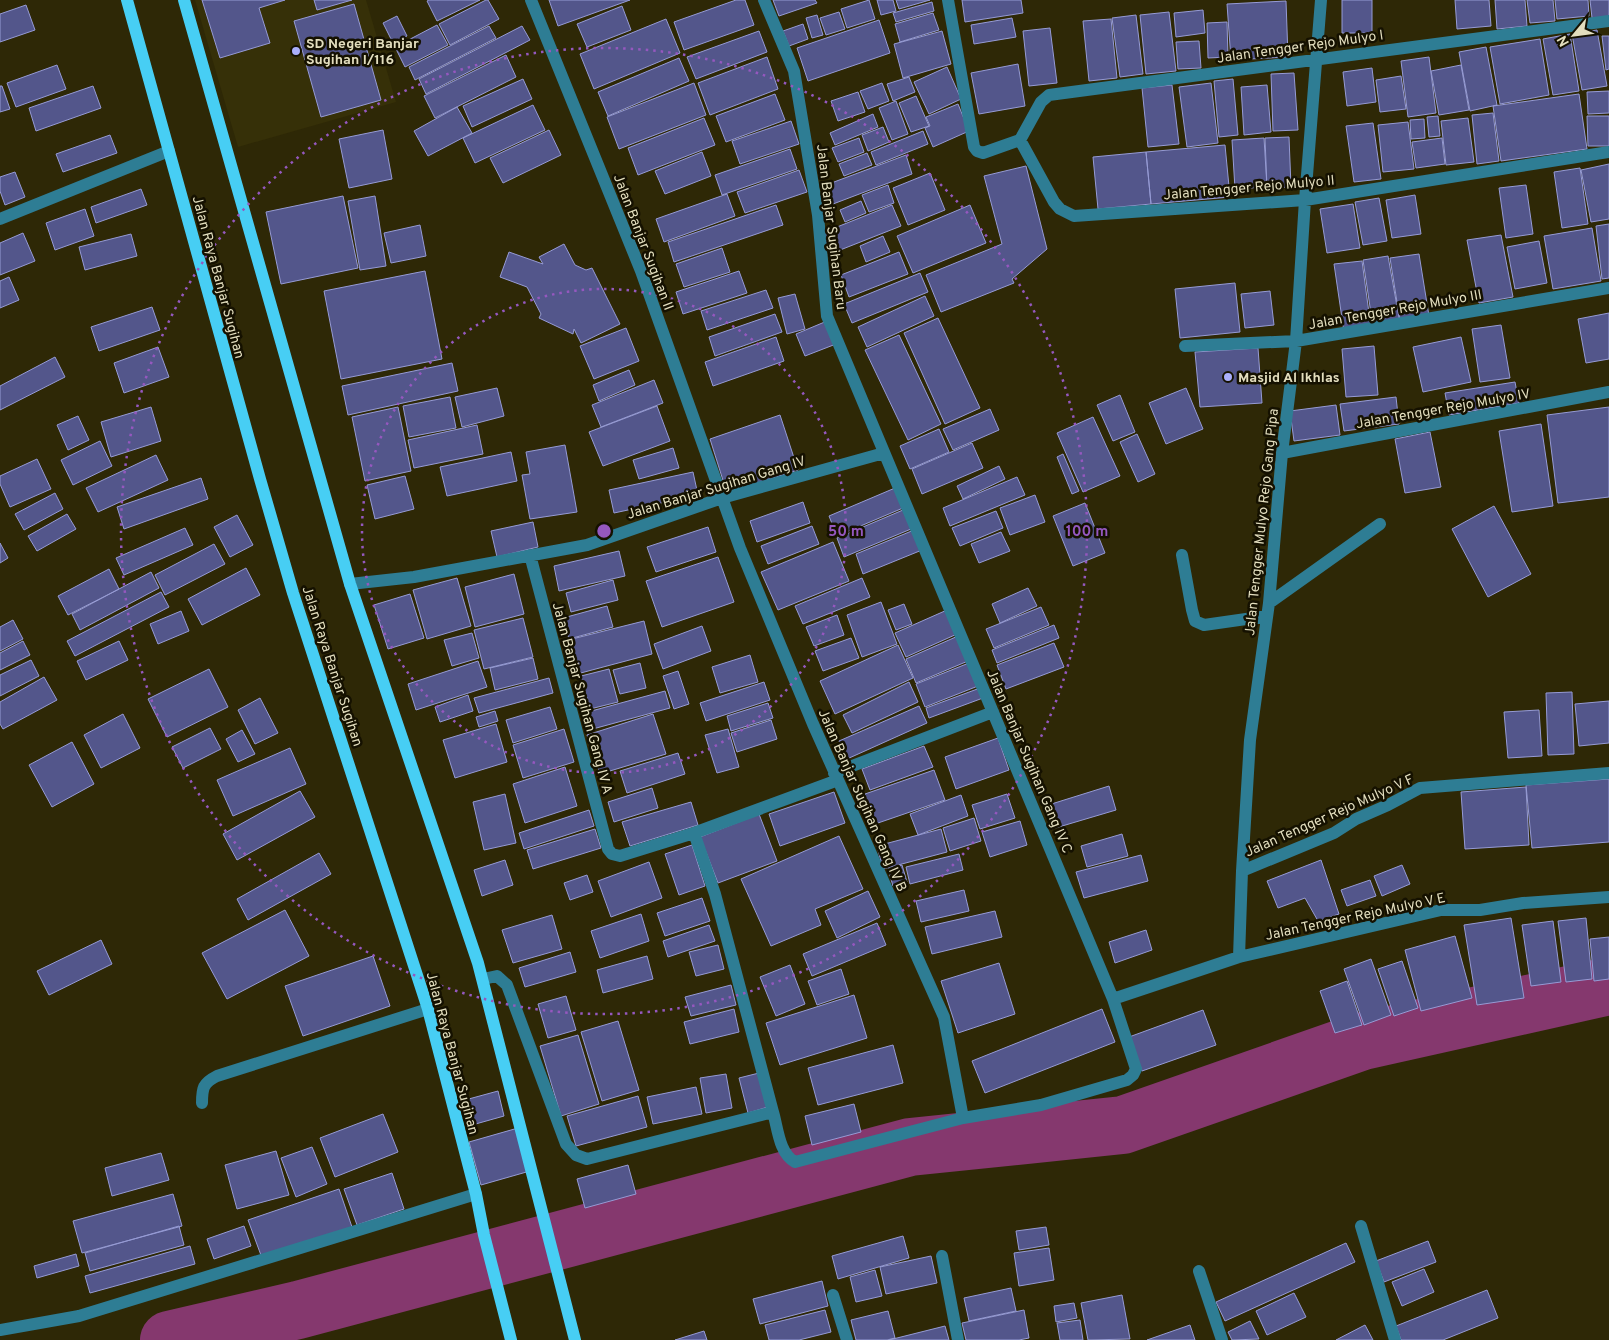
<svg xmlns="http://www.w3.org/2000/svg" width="1609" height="1340" font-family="Overpass,sans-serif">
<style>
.built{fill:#363008}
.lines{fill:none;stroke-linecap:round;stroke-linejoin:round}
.river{stroke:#85386e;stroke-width:58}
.building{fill:#53568b;stroke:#969bd5}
.minor{stroke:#2e7d94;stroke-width:12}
.major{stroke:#47cef4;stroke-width:12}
.ring{fill:none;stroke:#9558bf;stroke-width:2.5;stroke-dasharray:2.5 5}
.poi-dot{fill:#aaaffb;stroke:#151100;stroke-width:2}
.labels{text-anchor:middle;stroke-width:5;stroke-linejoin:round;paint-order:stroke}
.poi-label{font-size:14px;font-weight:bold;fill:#e3debe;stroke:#151100;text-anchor:start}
.street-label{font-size:14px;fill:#e3debe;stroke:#151100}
.centre{fill:#9558bf;stroke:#151100;stroke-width:2.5}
.ring-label{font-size:15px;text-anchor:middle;font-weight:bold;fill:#9558bf;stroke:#151100;stroke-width:5;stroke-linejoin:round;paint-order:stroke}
</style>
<rect width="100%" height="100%" fill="#2e2806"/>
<path class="built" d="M195,0H366L396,102L238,147Z"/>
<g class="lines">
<path class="river" d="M169,1340L298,1310L910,1147L1123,1125L1363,1041L1609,986"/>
</g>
<path class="building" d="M202,0H285L259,8L270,43L220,58Z
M314,0H352L317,10Z
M429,0H480L437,21L427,1Z
M486,0H488L499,19L450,45L439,24Z
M549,0H630L558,26Z
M736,0H745L754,25L684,50L674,22Z
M773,0H815L817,3L779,16Z
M869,0L875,19L847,28L841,9Z
M877,0H893L896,11L881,15Z
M896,0H930L899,9Z
M962,0H1021L1023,13L965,22Z
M1342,0H1372V33H1342Z
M1455,0H1489L1491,26L1457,29Z
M1495,0H1525L1527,26L1497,29Z
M1527,0H1553L1555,21L1530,23Z
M1555,0H1588L1589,16L1557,19Z
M1590,0H1609V17L1592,18Z
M1286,1L1288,57L1231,60L1227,4Z
M932,2L934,11L896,22L893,13Z
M354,4L381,100L321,117L294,21Z
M26,5L35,30L0,42V14Z
M622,6L631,30L587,47L577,24Z
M1203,10L1205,33L1176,37L1174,13Z
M839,12L845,29L826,35L820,18Z
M1169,12L1176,71L1146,74L1140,15Z
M933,13L939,30L900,42L895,24Z
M817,15L823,35L812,38L806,18Z
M1136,15L1143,74L1120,77L1112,18Z
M397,16L407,36L393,43L383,23Z
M1012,18L1016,37L974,44L971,25Z
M666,19L680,53L594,89L580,54Z
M1111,19L1117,78L1089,81L1083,21Z
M879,20L890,53L808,81L797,48Z
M1227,22L1228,57L1208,58L1207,23Z
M803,24L808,39L789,46L783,31Z
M437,25L448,45L405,67L395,47Z
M489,26L496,38L415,80L409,67Z
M522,26L530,40L426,94L419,79Z
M1050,28L1057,83L1029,86L1023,31Z
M1597,30L1607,86L1582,90L1572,34Z
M759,31L767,52L696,79L687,57Z
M942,31L951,64L903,78L894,44Z
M1570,34L1579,91L1553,95L1543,39Z
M1602,36H1609V69L1606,70Z
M1540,39L1549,95L1500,104L1490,47Z
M1199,41L1201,68L1178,69L1176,42Z
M1486,47L1497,105L1470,111L1459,52Z
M506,55L516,77L435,118L424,96Z
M767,57L778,89L710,115L698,83Z
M1429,57L1436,113L1408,117L1401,61Z
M679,58L689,81L608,116L598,92Z
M1018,64L1025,106L979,114L971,73Z
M57,65L66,89L16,107L7,83Z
M1461,65L1469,110L1439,115L1431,71Z
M947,67L961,99L929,114L914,82Z
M1372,68L1376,102L1347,106L1343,72Z
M1294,73L1298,130L1273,131L1271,74Z
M1401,76L1406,109L1380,112L1376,80Z
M909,77L915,92L893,101L887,84Z
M523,79L532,99L472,127L463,106Z
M1233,79L1238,135L1219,137L1214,81Z
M694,83L706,115L619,149L607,117Z
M882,83L889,101L868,109L860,91Z
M1211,83L1218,143L1187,147L1179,87Z
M1172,85L1179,144L1148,147L1142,88Z
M1267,85L1271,132L1244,135L1241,87Z
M0,86H2L10,109L0,112Z
M93,86L101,108L36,131L29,108Z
M1609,91V113L1588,114L1587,92Z
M858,92L865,112L838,121L831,101Z
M775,94L785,120L726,142L716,116Z
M1579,94L1587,149L1501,161L1493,106Z
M916,96L929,126L911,132L899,103Z
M896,101L908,134L892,140L879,108Z
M958,104L969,131L933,147L925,128L930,126L926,117Z
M533,105L545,130L475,163L463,138Z
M457,107L472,133L428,156L414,131Z
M1493,113L1499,161L1477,164L1472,115Z
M873,114L878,127L835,145L830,133Z
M1438,116L1440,136L1429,137L1427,117Z
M1587,116H1609V146H1588Z
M704,118L715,145L638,175L628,148Z
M1468,118L1474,162L1446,165L1441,121Z
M1424,119L1425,138L1411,139L1410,120Z
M791,121L799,144L740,164L732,141Z
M1408,122L1414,169L1383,172L1378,125Z
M1373,123L1381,179L1354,182L1346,126Z
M883,127L889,142L868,151L862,135Z
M383,130L392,179L349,188L339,139Z
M549,130L561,155L503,183L490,158Z
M923,131L928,144L876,165L871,152Z
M110,135L117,153L63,172L56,154Z
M1289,137L1291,187L1267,188L1265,138Z
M859,138L864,152L838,162L832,148Z
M1264,138L1267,187L1235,189L1232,140Z
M1442,138L1445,164L1416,168L1412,142Z
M1225,145L1230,197L1151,204L1146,152Z
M790,149L797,169L722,195L715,175Z
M702,152L711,176L665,194L655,171Z
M1146,152L1151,204L1098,209L1093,157Z
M867,153L872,165L844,176L839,164Z
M906,155L912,174L833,204L826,185Z
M1609,164V219L1591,222L1581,170Z
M1026,166L1047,249L1012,279L1014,283L941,312L926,275L1002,244L984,176Z
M1580,168L1588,224L1562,228L1554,172Z
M799,170L807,192L745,213L737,192Z
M15,172L25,197L5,205L0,191V177Z
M930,173L945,210L908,225L893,188Z
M888,185L894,203L869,212L862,195Z
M1526,185L1533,234L1506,238L1499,188Z
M141,189L147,205L96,223L91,207Z
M727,194L735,216L664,242L656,219Z
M1415,195L1421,234L1392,238L1386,200Z
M343,196L358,268L281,284L266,212Z
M375,196L386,266L360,270L348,201Z
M1379,198L1387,241L1363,245L1355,202Z
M861,201L866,213L845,222L840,210Z
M1353,204L1360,248L1327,253L1320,209Z
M776,205L783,225L674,262L668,242Z
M892,205L901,226L830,254L822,233Z
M970,205L986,243L913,273L897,236Z
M85,209L94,236L55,250L46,223Z
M1609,224V278L1602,279L1596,226Z
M420,225L426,256L391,263L384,233Z
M1592,228L1601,281L1553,289L1544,236Z
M23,233L35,261L0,275V243Z
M131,234L137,256L85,270L79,247Z
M1501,235L1513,297L1479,303L1467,240Z
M883,236L890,252L866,262L860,246Z
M1539,241L1547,283L1515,289L1507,247Z
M564,244L575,265L586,270L592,268L620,324L581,343L574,329L573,334L539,318L541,314L527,287L500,277L509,252L543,264L539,257Z
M722,248L730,272L684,287L676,264Z
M899,252L908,274L849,297L841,275Z
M1419,254L1429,316L1400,321L1390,258Z
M1388,256L1400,323L1373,327L1363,260Z
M1362,261L1371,328L1344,332L1334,264Z
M425,271L442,359L341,379L324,291Z
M739,271L747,293L683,314L676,292Z
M920,273L928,292L852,323L844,304Z
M9,277L19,300L0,308V281Z
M1235,283L1240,332L1180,338L1175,289Z
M766,290L773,308L707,330L701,311Z
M1270,291L1274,325L1245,328L1241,294Z
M795,294L805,329L787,334L778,298Z
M925,296L934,316L867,347L858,327Z
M152,307L160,330L99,351L91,327Z
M1609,313V359L1586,363L1578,319Z
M775,314L782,332L715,356L709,337Z
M938,318L980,408L945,424L904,333Z
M827,321L836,344L805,356L796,334Z
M1501,325L1510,378L1480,382L1472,329Z
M626,328L639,361L594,379L580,346Z
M899,335L941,424L908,440L865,350Z
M776,337L784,361L713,386L705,362Z
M1461,337L1471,382L1423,392L1413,347Z
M1374,346L1378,395L1346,397L1342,349Z
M158,347L169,377L124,393L114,363Z
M1258,348L1262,403L1200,407L1195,352Z
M55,357L65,377L0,410V386Z
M452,363L458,391L348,415L342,386Z
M629,370L635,385L599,401L593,385Z
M654,380L663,403L601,427L592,405Z
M1515,382L1519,403L1449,415L1445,393Z
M497,388L504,416L462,427L455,397Z
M1186,388L1203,429L1166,444L1149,403Z
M1120,395L1135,432L1113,441L1097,405Z
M450,397L456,428L409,437L403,406Z
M1396,397L1399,424L1344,431L1340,404Z
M1336,405L1340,435L1294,441L1290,411Z
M657,406L670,441L603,466L589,432Z
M151,407L161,441L111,457L101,422Z
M398,407L411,471L365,481L352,417Z
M1609,407V497L1558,503L1547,415Z
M990,409L999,430L953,450L943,429Z
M780,415L798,470L727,493L710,439Z
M78,416L89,440L68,450L57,425Z
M1093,417L1120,476L1083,492L1057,433Z
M1541,424L1553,506L1512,512L1499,431Z
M477,425L483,454L414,468L408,440Z
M939,429L949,452L910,469L900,446Z
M1430,432L1441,487L1405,493L1395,439Z
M1137,434L1155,474L1138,482L1120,442Z
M100,441L112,466L73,485L61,460Z
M972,443L983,468L922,494L912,469Z
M565,445L577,512L530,519L522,475L530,474L526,452Z
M673,448L679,468L639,479L633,460Z
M511,452L517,481L447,496L440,467Z
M1063,454L1079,491L1072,494L1057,457Z
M156,455L168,480L98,512L86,488Z
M37,459L51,489L10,507L0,484V476Z
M999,466L1005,479L963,499L957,486Z
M693,472L698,495L614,513L609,490Z
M405,476L414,509L375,519L367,485Z
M1017,477L1025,495L950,526L943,508Z
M201,478L208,499L124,529L117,507Z
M895,488L903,508L837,536L829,516Z
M55,493L63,509L24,530L15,514Z
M1035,495L1045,522L1010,535L1000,508Z
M803,502L810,523L757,542L750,521Z
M1085,503L1105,553L1073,566L1053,516Z
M1494,506L1531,574L1488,597L1452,529Z
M903,510L911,529L844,557L837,538Z
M996,511L1003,528L960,546L952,528Z
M67,514L76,529L37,551L28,536Z
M237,515L253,545L230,557L214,527Z
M533,522L538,547L497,557L491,531Z
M812,526L819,544L768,564L761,546Z
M708,527L716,552L656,572L647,547Z
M185,528L193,545L124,575L116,558Z
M914,530L922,550L863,574L856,554Z
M1001,532L1010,551L979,563L971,544Z
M833,542L849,581L778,610L761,572Z
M0,543L8,558L0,563Z
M214,544L225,564L165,595L155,575Z
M619,551L625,576L559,591L554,566Z
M718,557L734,602L662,627L646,581Z
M246,568L260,595L202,625L188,599Z
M109,569L119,589L68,615L58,596Z
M151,572L159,588L80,630L72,614Z
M514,574L524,614L475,627L465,587Z
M457,578L471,626L427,639L413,590Z
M862,578L870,597L803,624L795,606Z
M613,580L618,600L571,612L566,593Z
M1028,588L1037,606L1000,623L992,604Z
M161,592L169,607L75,656L67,641Z
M410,594L424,638L388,649L374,605Z
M881,602L897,644L862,657L847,615Z
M904,604L912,624L896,630L888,610Z
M607,606L613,627L569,639L563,618Z
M1041,607L1049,625L994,648L986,629Z
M947,610L957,634L906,657L895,633Z
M181,611L189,631L158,644L150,624Z
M837,615L844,635L814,646L806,627Z
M523,618L533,657L484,669L474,630Z
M13,620L23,639L0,651V627Z
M644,621L652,654L577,674L568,640Z
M1054,625L1059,638L997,663L992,650Z
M702,626L711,651L663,669L654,644Z
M472,633L479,658L452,666L444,640Z
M958,636L968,661L916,683L906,659Z
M851,638L859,658L823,671L815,651Z
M23,641L30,655L0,670V653Z
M119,641L128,660L86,680L77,661Z
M1054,643L1064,667L1006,689L997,665Z
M898,645L913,678L835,714L820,681Z
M750,655L758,682L720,693L712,667Z
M533,658L538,679L495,690L490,668Z
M31,660L39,676L0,696V675Z
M478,661L487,687L416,710L408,684Z
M640,663L646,688L620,694L613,670Z
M969,663L978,686L925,707L916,684Z
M209,669L228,707L167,737L148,699Z
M609,669L618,702L590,709L581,676Z
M678,671L689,704L674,709L663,676Z
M44,677L57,700L3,729L0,724V702Z
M549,678L553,693L479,713L474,698Z
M764,682L770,700L706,721L700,703Z
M909,682L918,702L852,733L843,715Z
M980,688L983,698L929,718L926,708Z
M665,691L670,708L589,730L584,713Z
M1572,692L1574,754L1548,755L1546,693Z
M468,695L473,711L440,722L435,707Z
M260,698L278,733L255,744L238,710Z
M1609,701V743L1579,746L1575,704Z
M768,703L773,718L731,731L727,716Z
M919,706L927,723L847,759L839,741Z
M550,707L557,729L513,743L506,720Z
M1539,710L1542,756L1508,758L1504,712Z
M495,711L498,721L479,727L476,717Z
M123,714L140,748L101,768L84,735Z
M653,714L666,754L600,774L587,735Z
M771,720L777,739L737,752L731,733Z
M496,724L507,762L455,778L443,740Z
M210,728L221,749L183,768L172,747Z
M564,729L574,762L523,778L513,745Z
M728,729L739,767L717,773L705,735Z
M242,730L255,754L238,762L226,739Z
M998,738L1009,770L956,789L945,757Z
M72,742L94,784L52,807L29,765Z
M924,746L933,767L870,790L862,769Z
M290,748L306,784L233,816L217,780Z
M678,753L685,774L627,793L620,771Z
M565,767L577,806L525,823L513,784Z
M934,770L945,800L875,824L865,794Z
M1609,779V842L1532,848L1526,785Z
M1109,786L1116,810L1052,829L1045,806Z
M1526,787L1529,845L1465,849L1461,792Z
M652,788L658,808L614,822L608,802Z
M300,791L315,817L237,860L223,834Z
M834,792L845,823L780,846L769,814Z
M505,794L516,843L484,850L473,802Z
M1007,794L1015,818L980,829L972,805Z
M961,795L968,816L918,835L910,814Z
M691,802L698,825L630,846L622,822Z
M589,810L594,826L524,849L519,833Z
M759,814L777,861L718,883L700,837Z
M974,818L981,841L950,851L943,828Z
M1020,821L1027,845L990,857L982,832Z
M595,829L601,848L533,869L527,850Z
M941,829L947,852L883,869L877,846Z
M1122,834L1128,856L1087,867L1081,846Z
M839,836L863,889L815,909L821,925L771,946L741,879Z
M692,845L705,886L679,895L665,854Z
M319,853L331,874L248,920L237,899Z
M959,854L963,870L910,884L906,867Z
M1141,855L1148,881L1084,898L1076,872Z
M505,860L513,885L482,896L474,870Z
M1321,860L1339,914L1318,921L1305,898L1278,908L1267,881Z
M649,862L662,898L611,917L598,881Z
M902,865L907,882L893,886L888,869Z
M1402,865L1410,884L1382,896L1374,876Z
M587,875L593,892L570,900L564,883Z
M1370,880L1376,896L1347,906L1341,890Z
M964,890L969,911L921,922L916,901Z
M868,891L880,917L837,938L825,911Z
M702,898L710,921L665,936L657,913Z
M285,910L309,956L227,999L202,953Z
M995,911L1002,937L932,954L925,927Z
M641,914L649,941L600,958L591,931Z
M552,915L562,949L513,963L502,930Z
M1511,918L1524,998L1477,1005L1464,925Z
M1586,918L1592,979L1566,982L1558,921Z
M1553,921L1561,982L1531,986L1522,925Z
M877,923L886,945L812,976L803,954Z
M709,925L715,941L668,957L663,941Z
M1146,930L1152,950L1115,963L1109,942Z
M1455,936L1472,998L1421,1011L1405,950Z
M1609,937V979L1594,981L1590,939Z
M101,940L112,964L49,995L37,971Z
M718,945L724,969L696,976L689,952Z
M570,952L576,972L525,987L519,968Z
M373,956L390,1006L303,1036L285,986Z
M647,956L653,979L603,993L597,970Z
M1371,959L1391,1015L1364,1025L1344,969Z
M1402,961L1418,1008L1394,1016L1378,969Z
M999,963L1015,1014L958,1033L941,981Z
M790,965L805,1004L776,1016L760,977Z
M841,969L849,994L817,1005L808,981Z
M1347,981L1362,1025L1335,1033L1320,991Z
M731,985L736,1005L691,1016L685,997Z
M854,995L867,1038L780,1065L766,1023Z
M566,996L576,1030L548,1038L538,1004Z
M734,1009L739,1032L690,1044L684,1022Z
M1102,1009L1115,1042L985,1093L972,1061Z
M1203,1010L1216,1045L1142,1071L1129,1037Z
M618,1021L639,1090L602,1101L581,1032Z
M578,1035L599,1104L561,1116L540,1046Z
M893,1045L903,1083L818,1105L808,1068Z
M759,1073L768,1107L748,1113L739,1078Z
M726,1074L732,1108L706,1113L700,1078Z
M696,1087L702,1114L653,1124L647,1097Z
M498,1091L504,1116L472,1125L465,1100Z
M638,1096L647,1127L576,1146L567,1116Z
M854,1104L861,1132L812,1145L805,1116Z
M383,1114L398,1152L335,1177L320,1138Z
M518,1128L530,1171L481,1185L469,1142Z
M312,1147L327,1184L296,1197L281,1158Z
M276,1151L289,1195L237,1209L225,1165Z
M161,1153L169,1180L112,1196L105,1168Z
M628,1165L636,1194L585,1208L577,1179Z
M392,1173L404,1209L357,1225L344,1189Z
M339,1189L352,1227L262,1258L248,1220Z
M173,1194L182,1226L82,1253L73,1221Z
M179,1226L184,1245L90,1271L85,1253Z
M244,1226L251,1246L214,1259L207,1239Z
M1046,1227L1049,1245L1019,1250L1016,1231Z
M903,1236L909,1258L838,1279L832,1256Z
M1428,1241L1436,1262L1384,1282L1376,1261Z
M1346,1243L1355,1262L1225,1321L1216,1302Z
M190,1246L195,1264L90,1293L85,1276Z
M1049,1248L1054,1280L1019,1286L1014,1253Z
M76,1254L79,1266L37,1278L34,1266Z
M931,1256L937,1283L886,1294L880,1267Z
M1424,1269L1434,1292L1402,1306L1392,1282Z
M875,1270L882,1296L856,1302L850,1277Z
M822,1281L828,1306L760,1324L753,1299Z
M1011,1288L1016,1311L969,1321L964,1298Z
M1487,1290L1498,1318L1443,1340H1401L1396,1326Z
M1294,1293L1306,1317L1267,1335L1256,1311Z
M1122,1295L1130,1339L1088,1340L1081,1303Z
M1074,1303L1077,1318L1056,1322L1054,1306Z
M825,1310L831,1332L799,1340H769L765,1325Z
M1024,1310L1029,1338L1019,1340H966L962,1323Z
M888,1311L895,1338L887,1340H856L851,1320Z
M1080,1320L1083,1340H1060L1057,1323Z
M1250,1321L1259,1339L1232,1340L1228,1332Z
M1190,1325L1195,1340H1147Z
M1365,1325L1373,1340H1336Z
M945,1326L949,1340H889Z
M704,1331L707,1340H675Z"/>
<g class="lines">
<path class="minor" d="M531,0L641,271L740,548L813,724L944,1017L963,1118
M948,0L974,147L977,151L983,153L1020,140
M1020,140L1054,202L1060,209L1074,216L1305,200L1609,152
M1020,140L1041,102L1049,95L1609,21
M0,219L169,151
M1185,346L1296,341L1609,288
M1282,453L1609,392
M530,555L608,849L612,854L620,856L694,833L838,780
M1182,555L1192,610L1195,621L1204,625L1267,616
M350,584L414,577L587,545L722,498L884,453
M1269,603L1380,524
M834,773L993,712
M694,833L715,894L773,1112
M1242,871L1334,833L1356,819L1388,805L1420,788L1609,773
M1239,957L1242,871L1250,740L1269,603L1282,453L1296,341L1305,200L1321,0
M483,979L497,976L507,985L566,1144L576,1155L587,1159L773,1112C778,1129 779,1153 795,1162L963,1118L1041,1105L1127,1080L1133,1075L1136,1069L1113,999L827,316L818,215L794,71L764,0
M1113,999L1239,957L1441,910H1480L1523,903L1609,897
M202,1103C202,1088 203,1083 217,1076L428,1009
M1361,1226L1395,1340
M942,1256L958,1340
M1199,1271L1222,1340
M833,1295L847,1340
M0,1330L79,1316L476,1194"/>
<path class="major" d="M127,0L260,479L293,593L428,1009L476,1194L484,1235L511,1340
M184,0L350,584L478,963L575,1340"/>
</g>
<g class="ring">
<circle cx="604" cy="531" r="242"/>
<circle cx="604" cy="531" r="483"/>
</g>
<g class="poi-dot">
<circle cx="296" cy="51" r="5"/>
<circle cx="1228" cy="377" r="5"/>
</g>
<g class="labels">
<g class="poi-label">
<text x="306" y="48">SD Negeri Banjar<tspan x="306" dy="16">Sugihan I/116</tspan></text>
<text x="1238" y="382">Masjid Al Ikhlas</text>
</g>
<g class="street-label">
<text transform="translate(1300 46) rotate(-8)" y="5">Jalan Tengger Rejo Mulyo I</text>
<text transform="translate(1249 187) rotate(-5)" y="5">Jalan Tengger Rejo Mulyo II</text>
<text transform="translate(832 227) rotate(83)" y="5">Jalan Banjar Sugihan Baru</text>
<text transform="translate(644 242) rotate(69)" y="5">Jalan Banjar Sugihan II</text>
<text transform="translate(219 277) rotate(75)" y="5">Jalan Raya Banjar Sugihan</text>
<text transform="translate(1395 309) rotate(-10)" y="5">Jalan Tengger Rejo Mulyo III</text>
<text transform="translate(1443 408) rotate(-10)" y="5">Jalan Tengger Rejo Mulyo IV</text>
<text transform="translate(716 487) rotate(-17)" y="5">Jalan Banjar Sugihan Gang IV</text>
<text transform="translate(1261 522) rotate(-84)" y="5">Jalan Tengger Mulyo Rejo Gang Pipa</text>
<text transform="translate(333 666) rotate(72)" y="5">Jalan Raya Banjar Sugihan</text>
<text transform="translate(583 698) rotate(75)" y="5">Jalan Banjar Sugihan Gang IV A</text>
<text transform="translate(1030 761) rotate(67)" y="5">Jalan Banjar Sugihan Gang IV C</text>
<text transform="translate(863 800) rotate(66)" y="5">Jalan Banjar Sugihan Gang IV B</text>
<text transform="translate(1329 815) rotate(-24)" y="5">Jalan Tengger Rejo Mulyo V F</text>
<text transform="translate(1355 916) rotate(-12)" y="5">Jalan Tengger Rejo Mulyo V E</text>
<text transform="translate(453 1053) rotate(75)" y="5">Jalan Raya Banjar Sugihan</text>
</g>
</g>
<circle cx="604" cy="531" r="8" class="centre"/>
<g class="ring-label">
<text x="846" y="536">50 m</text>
<text x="1087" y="536">100 m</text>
</g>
<g transform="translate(1574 35) rotate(241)" stroke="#151100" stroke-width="4" paint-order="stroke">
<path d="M0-4L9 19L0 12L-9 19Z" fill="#e3debe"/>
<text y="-8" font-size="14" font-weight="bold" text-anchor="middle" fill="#e3debe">N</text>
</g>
</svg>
